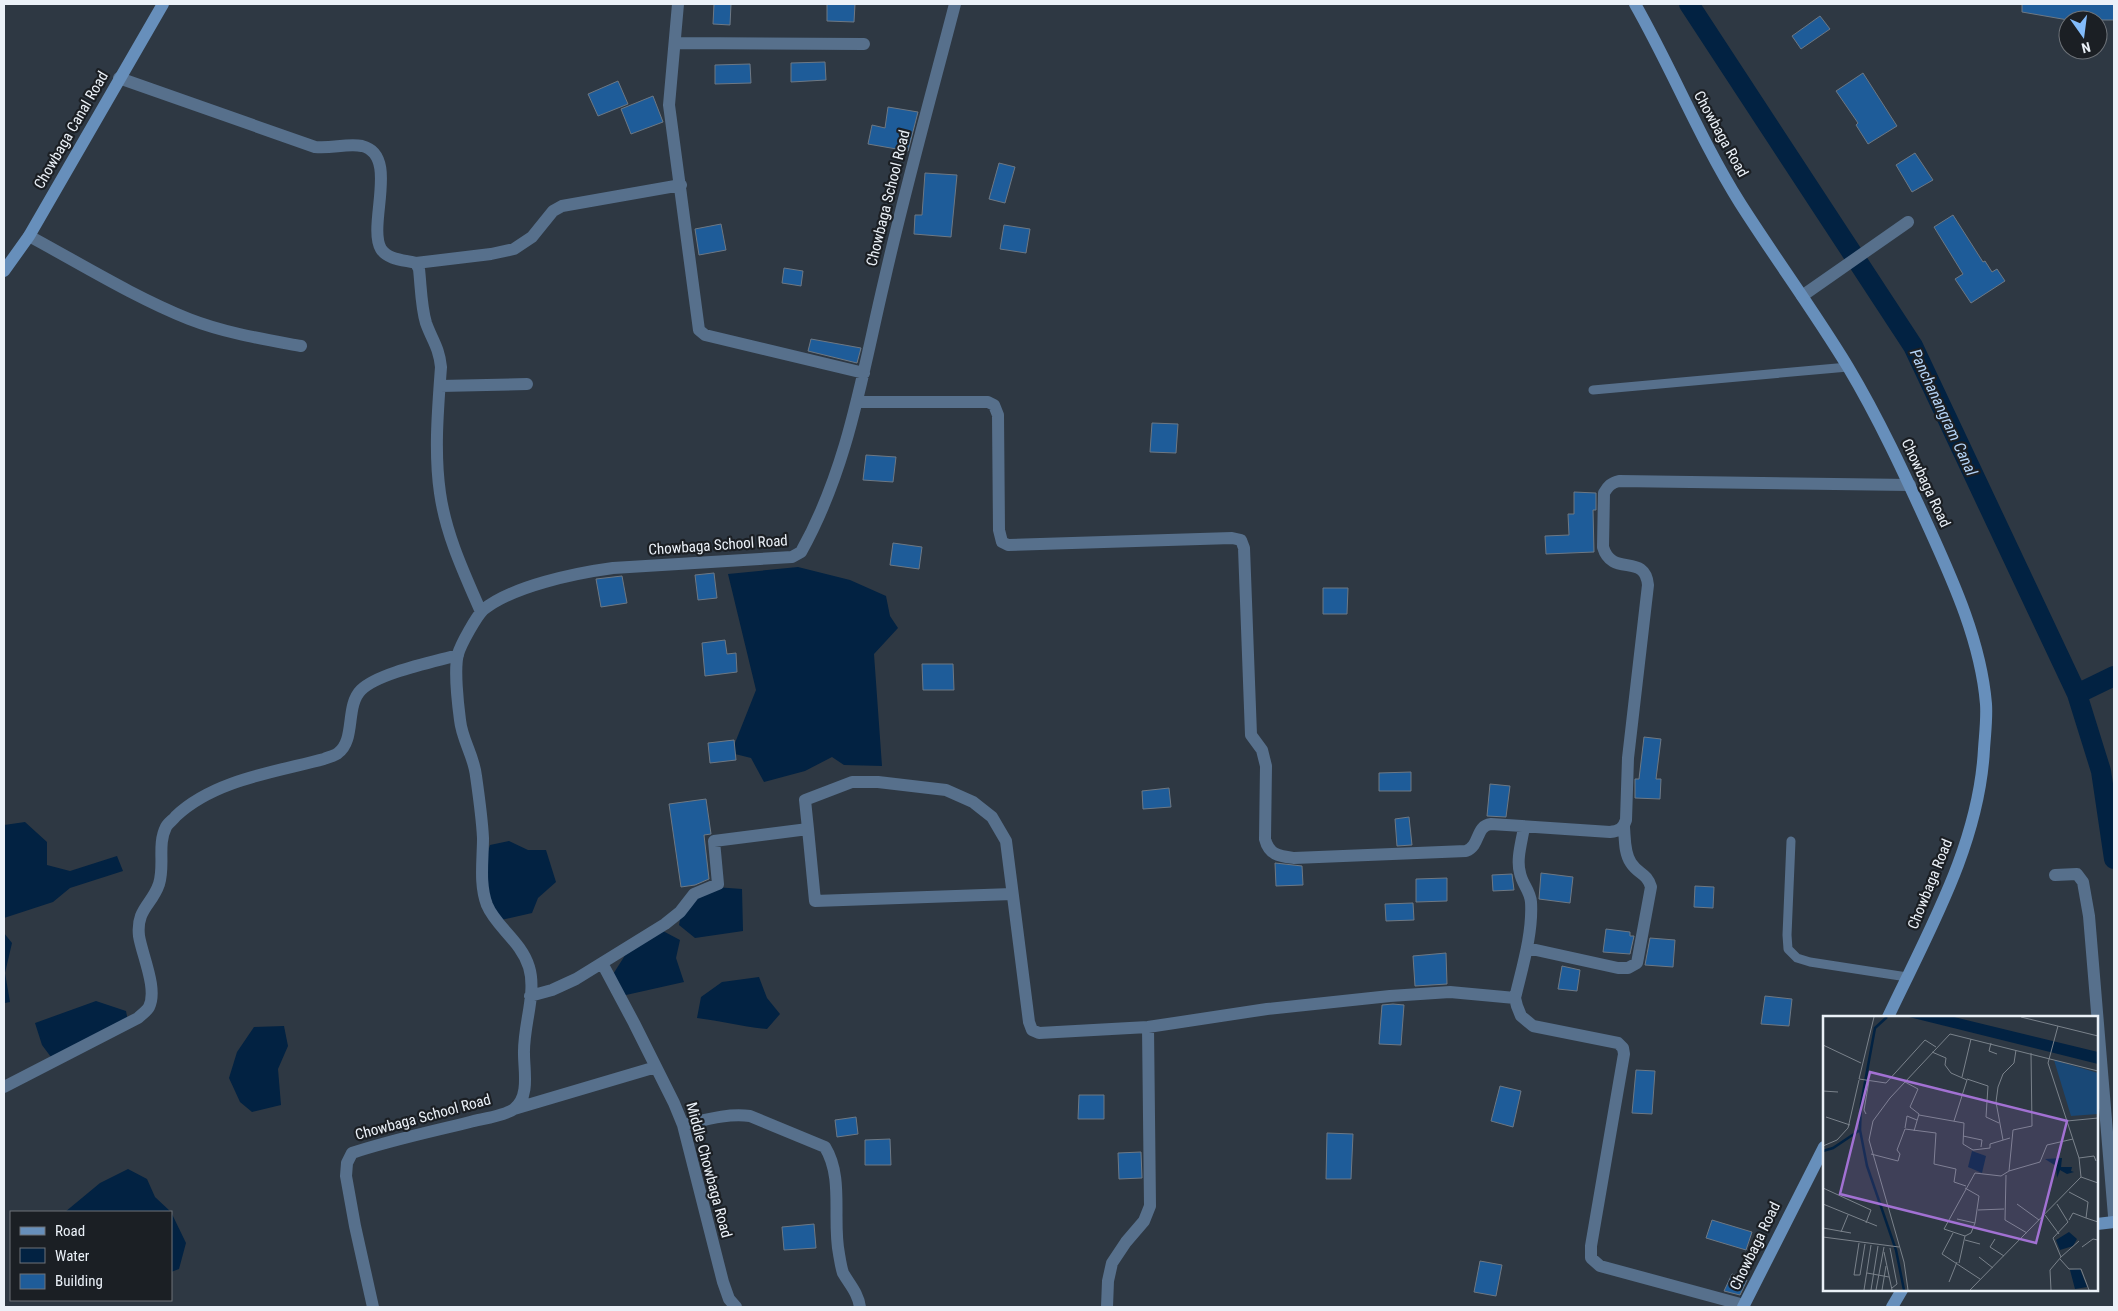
<svg xmlns="http://www.w3.org/2000/svg" width="2118" height="1311" font-family="'Roboto Condensed',sans-serif">
<style>
.water{fill:#022242}
.lines{fill:none;stroke-linecap:round;stroke-linejoin:round}
.canal{stroke:#022242;stroke-width:20}
.building{fill:#1e5c99;stroke:#6d7884}
.lane{stroke:#57708c;stroke-width:9}
.street{stroke:#57708c;stroke-width:12}
.secondary{stroke:#678fbb;stroke-width:12}
.labels{text-anchor:middle;stroke-width:4.5;stroke-linejoin:round;paint-order:stroke}
.street-label{font-size:15px;fill:#ebf1f8;stroke:#1b1f24}
.water-label{font-size:16px;font-style:italic;fill:#b3d2f5;stroke:#1b1f24}
.inset-river{fill:none;stroke:#022242;stroke-width:2.5}
.inset-road{fill:none;stroke:#7a828b;stroke-width:1}
.view{fill:#a271d3;fill-opacity:0.15;stroke:#a271d3;stroke-width:2.5}
.inset-edge{fill:none;stroke:#ebf1f8;stroke-width:2.5}
</style>
<rect width="100%" height="100%" fill="#2e3843"/>
<path class="water" d="M798,567L850,580L886,596L890,616L898,628L874,654L882,766L844,765L832,757L805,771L764,782L751,758L731,753L756,690L728,574Z
M25,822L47,842V865L70,871L117,856L123,871L70,888L53,902L4,918V825Z
M509,841L528,850H546L556,882L538,898L532,913L501,920L483,902L482,871L490,845Z
M715,887L742,889L743,931L695,938L679,925L683,903Z
M663,931L680,940L676,958L684,982L626,995H614L610,979L629,949Z
M4,933L12,943L5,973L10,1002L5,1003Z
M759,977L767,998L780,1014L767,1029C743,1027 721,1021 697,1018L701,997L722,982Z
M96,1001L126,1011L128,1021L51,1057L42,1045L35,1023Z
M284,1026L288,1046L278,1069L281,1105L252,1112L240,1102L229,1078L237,1052L254,1027Z
M128,1169L147,1179L155,1197L171,1212H65L100,1183Z
M171,1212L186,1243L179,1269L171,1272Z"/>
<g class="lines">
<path class="canal" d="M1689,4L1913,346L2077,694L2101,771L2114,859
M2077,694L2114,676"/>
</g>
<path class="building" d="M714,4H731L730,25L713,24Z
M827,4H855L854,22L827,21Z
M2022,4H2114V20H2068L2022,12Z
M1820,16L1830,29L1801,49L1792,36Z
M825,62L826,80L791,82V63Z
M750,64L751,83L715,84V65Z
M1863,73L1897,126L1868,144L1856,125L1858,123L1836,91Z
M618,81L628,104L598,116L588,94Z
M653,96L663,122L631,134L621,109Z
M888,107L918,112L908,151L868,144L872,125L885,128Z
M1915,153L1933,180L1912,192L1896,165Z
M999,163L1015,167L1005,203L989,199Z
M925,173L957,175L951,237L914,234L915,215H922Z
M1953,215L1983,262L1985,261L1992,272L1997,269L2005,281L1971,303L1955,279L1963,274L1934,227Z
M721,224L726,250L699,255L695,229Z
M1004,225L1030,229L1026,253L1000,249Z
M784,268L803,271L801,286L782,283Z
M811,339L861,348L857,363L808,351Z
M1152,423L1178,424L1176,453L1150,452Z
M866,455L896,457L893,482L863,480Z
M1574,492L1596,493V510H1593L1594,552L1546,554L1545,536L1569,535L1568,514H1574Z
M893,543L922,547L919,569L890,565Z
M714,573L717,598L698,600L695,575Z
M622,576L627,603L601,607L596,579Z
M1323,588H1348L1347,614H1323Z
M725,640L727,654L736,653L737,672L705,676L702,643Z
M922,664H953L954,690H923Z
M1644,737L1661,739L1656,779H1661L1660,799L1635,798V779H1639Z
M734,740L736,760L710,763L708,743Z
M1411,772V791H1379V773Z
M1490,784L1510,786L1506,817L1487,816Z
M1169,788L1171,807L1143,809L1142,791Z
M706,799L711,834L704,835L709,879L695,885L681,887L669,804Z
M1409,817L1412,845L1397,846L1395,819Z
M1275,863L1302,866L1303,885L1276,886Z
M1541,873L1573,877L1570,903L1539,899Z
M1512,874L1514,890L1493,891L1492,875Z
M1447,878V901L1416,902V879Z
M1695,886L1714,887L1713,908L1694,907Z
M1413,903L1414,920L1386,921L1385,904Z
M1606,929L1630,932V936H1634L1630,954L1603,952Z
M1650,938L1675,940L1673,967L1645,965Z
M1446,953L1447,984L1415,986L1413,956Z
M1562,966L1580,970L1577,991L1558,989Z
M1765,996L1792,999L1789,1026L1761,1024Z
M1393,1004L1404,1005L1401,1045L1379,1044L1382,1005Z
M1636,1070L1655,1071L1652,1114L1632,1113Z
M1500,1086L1521,1091L1513,1127L1491,1121Z
M1079,1095H1104V1119H1078Z
M856,1117L858,1134L837,1137L835,1120Z
M1327,1133L1353,1134L1351,1179H1326Z
M890,1139L891,1165H865V1140Z
M1141,1152L1142,1178L1119,1179L1118,1153Z
M1712,1220L1752,1232L1746,1250L1706,1238Z
M814,1224L816,1248L784,1250L782,1227Z
M1480,1261L1502,1265L1496,1296L1474,1292Z
M1732,1274L1747,1280L1740,1295L1724,1291Z"/>
<g class="lines">
<path class="lane" d="M1593,390L1848,367
M1791,841L1787,935L1788,949L1797,958L1810,962L1907,977"/>
<path class="street" d="M678,4L669,105L699,330L705,335L864,373
M675,43L864,44
M119,78L315,147C331,149 347,143 362,146C400,155 367,225 381,249C388,260 405,260 416,263L419,269C421,287 421,306 426,323C432,340 439,347 441,367C438,408 434,452 440,493C446,535 464,573 481,612
M29,236C81,264 134,297 189,319C225,333 263,339 301,346
M416,263L491,254L514,249L532,237L553,211L562,206L681,185
M1802,296L1908,222
M440,386L527,384
M857,402H988L994,405L998,415L999,530L1002,542L1008,545L1232,538L1241,540L1244,548L1251,735L1262,750L1266,766L1265,839C1269,855 1279,856 1294,858L1466,851C1481,845 1475,826 1491,824L1610,832C1619,831 1623,829 1626,820L1628,758L1648,585C1645,552 1612,578 1603,547L1604,493C1608,486 1611,483 1619,481L1910,485
M1524,827C1522,841 1516,859 1520,873C1522,884 1530,890 1531,902C1533,933 1522,968 1515,998L1517,1006L1521,1016L1533,1026L1618,1043L1623,1048L1624,1054L1591,1246V1258L1600,1266L1744,1305
M808,829L815,901L1012,894
M2055,875L2077,874L2083,882L2089,916L2114,1216
M1527,948L1618,968H1628L1637,963L1651,887C1647,873 1638,874 1631,863C1624,853 1625,838 1624,827
M602,963L634,1023L674,1103L683,1125L723,1282L729,1299L736,1307
M530,996L552,990L576,979L665,924L680,912L694,894L718,884L714,841L808,829L805,800L852,782H878L946,790L973,802L992,817L1006,841L1029,1022L1032,1030L1039,1033L1148,1027L1267,1009L1390,996L1450,992L1515,998
M4,1087L138,1018C141,1015 147,1011 149,1007C158,989 142,955 139,936C136,909 152,905 159,884C165,865 157,845 166,827C168,823 173,820 176,816C214,780 275,772 324,759C328,757 335,756 338,753C356,740 345,706 361,690C378,673 433,662 458,655
M514,1109L656,1067
M683,1125C705,1120 727,1113 750,1116L825,1147C844,1178 832,1219 839,1254C840,1260 841,1267 843,1273C850,1285 858,1293 860,1307
M373,1307L355,1226L346,1176L347,1163L352,1153C391,1140 430,1132 470,1122C481,1119 505,1116 514,1109C530,1097 524,1071 524,1054C523,1026 537,993 529,967C521,941 496,927 487,905C479,884 483,860 483,838C482,818 479,797 476,776C474,756 462,740 460,720C458,705 454,668 458,654C461,644 476,617 483,610C512,586 576,573 613,568L792,557L801,552C848,468 862,375 884,282C905,189 931,96 955,4
M1107,1307L1108,1281L1112,1263L1126,1242L1144,1221L1150,1206L1148,1027"/>
<path class="secondary" d="M1635,4C1672,69 1700,139 1740,203C1775,258 1814,311 1848,367C1879,419 1904,473 1929,528C1954,583 1981,643 1986,704C1987,719 1985,734 1984,749C1979,845 1928,932 1888,1017
M4,271L29,236L163,4
M2097,1224L2114,1222
M1743,1307L1824,1147
M1892,1307L1902,1290"/>
</g>
<g class="labels">
<g class="street-label">
<text transform="translate(71 130) rotate(-60)" y="5">Chowbaga Canal Road</text>
<text transform="translate(1721 134) rotate(61)" y="5">Chowbaga Road</text>
<text transform="translate(888 198) rotate(-76)" y="5">Chowbaga School Road</text>
<text transform="translate(1926 483) rotate(65)" y="5">Chowbaga Road</text>
<text transform="translate(718 545) rotate(-4)" y="5">Chowbaga School Road</text>
<text transform="translate(1930 884) rotate(-68)" y="5">Chowbaga Road</text>
<text transform="translate(423 1117) rotate(-15)" y="5">Chowbaga School Road</text>
<text transform="translate(709 1170) rotate(75)" y="5">Middle Chowbaga Road</text>
<text transform="translate(1755 1246) rotate(-64)" y="5">Chowbaga Road</text>
</g>
<g class="water-label">
<text transform="translate(1944 412) rotate(65)" y="6">Panchanangram Canal</text>
</g>
</g>
<g transform="translate(1823 1016)">
<rect width="275" height="275" fill="#2e3843"/>
<path d="M231,44L275,57V98L248,100Z" fill="#194876"/>
<path d="M86,1H131L275,36V48ZM149,135L163,140L159,157L145,151ZM239,142L238,151H249L248,155L251,156L244,158L237,154L234,162L233,150L222,143ZM246,216L254,223L250,230L237,234L233,224ZM257,253L264,271L252,273L247,254Z" fill="#022242"/>
<path class="inset-river" d="M64,1L52,12L38,88L37,114L44,150L73,234L81,274M0,135L10,132L37,114"/>
<path class="inset-road" d="M51,1L36,63L63,67L102,24L113,31M198,1L275,20M168,27L166,35L174,38M0,29L38,47M109,36L123,42L122,49L128,57L144,64L131,105M139,61L148,23M144,63L165,70L163,101L176,107M82,66L95,73L87,91L96,98L91,115M0,75L15,76M43,98L41,94L46,65M96,99L141,107L140,128L150,134L167,132V128L187,122M3,101L27,109M244,105L275,102M82,112L84,100L94,104M140,120L159,124L158,131M180,124L173,86L175,71L180,58L191,47L193,34M0,130L14,124L25,112L36,64M48,138L75,145L77,138L74,134L82,113L113,117L111,148L133,153L131,166L143,170M256,142L271,140L273,145M186,155L217,146L224,129L250,123M183,159L182,204L204,217M258,161L275,167M0,172L48,194L43,207M142,172L156,180L152,207L148,217L142,220M246,176L265,186L263,202L275,206M0,188L54,210M194,188L216,204M155,194L181,193M222,199L236,218M134,203L152,207M246,204L250,197L263,202M0,212L28,217M18,216L25,199M130,217L119,238L157,263M0,221L76,231M172,223L167,231L181,240M142,224L157,228M36,227L31,259H37L42,228M259,231L270,223L275,224M67,232L74,268L69,272M61,236L69,274M156,241L170,252M238,241L256,225M237,243L246,253H258L266,274M136,247L142,220L121,213L152,157L178,160L186,155L190,114L209,110L208,37M44,257L66,261M126,266L134,246M41,274L48,229M48,274L55,230M53,274L61,231M59,274L63,250M85,274L81,246L46,124L50,105L67,82L127,18L275,55M147,274L258,161L256,142L225,47L235,10M228,274L227,254L238,241L230,222L245,206L234,188"/>
<path class="view" d="M47,56L244,105L213,227L17,178Z"/>
<rect width="275" height="275" class="inset-edge"/>
</g>
<rect width="2118" height="1311" fill="none" stroke="#ebf1f8" stroke-width="10"/>
<rect x="10" y="1211" width="162" height="90" fill="#1b1f24" stroke="#6e7379"/>
<rect x="20" y="1227" width="25" height="8" fill="#678fbb" stroke="#6e7379"/>
<text x="55" y="1236" font-size="15" fill="#ebf1f8">Road</text>
<rect x="20" y="1248" width="25" height="15" fill="#022242" stroke="#6e7379"/>
<text x="55" y="1261" font-size="15" fill="#ebf1f8">Water</text>
<rect x="20" y="1274" width="25" height="15" fill="#1e5c99" stroke="#6e7379"/>
<text x="55" y="1286" font-size="15" fill="#ebf1f8">Building</text>
<g transform="translate(2083 35) rotate(166)"><circle r="24" fill="#1b1f24" stroke="#6e7379"/>
<path d="M0-4L9 19L0 12L-9 19Z" fill="#83bcfb"/>
<text y="-8" font-size="14" font-weight="bold" text-anchor="middle" fill="#ebf1f8">N</text>
</g>
</svg>
